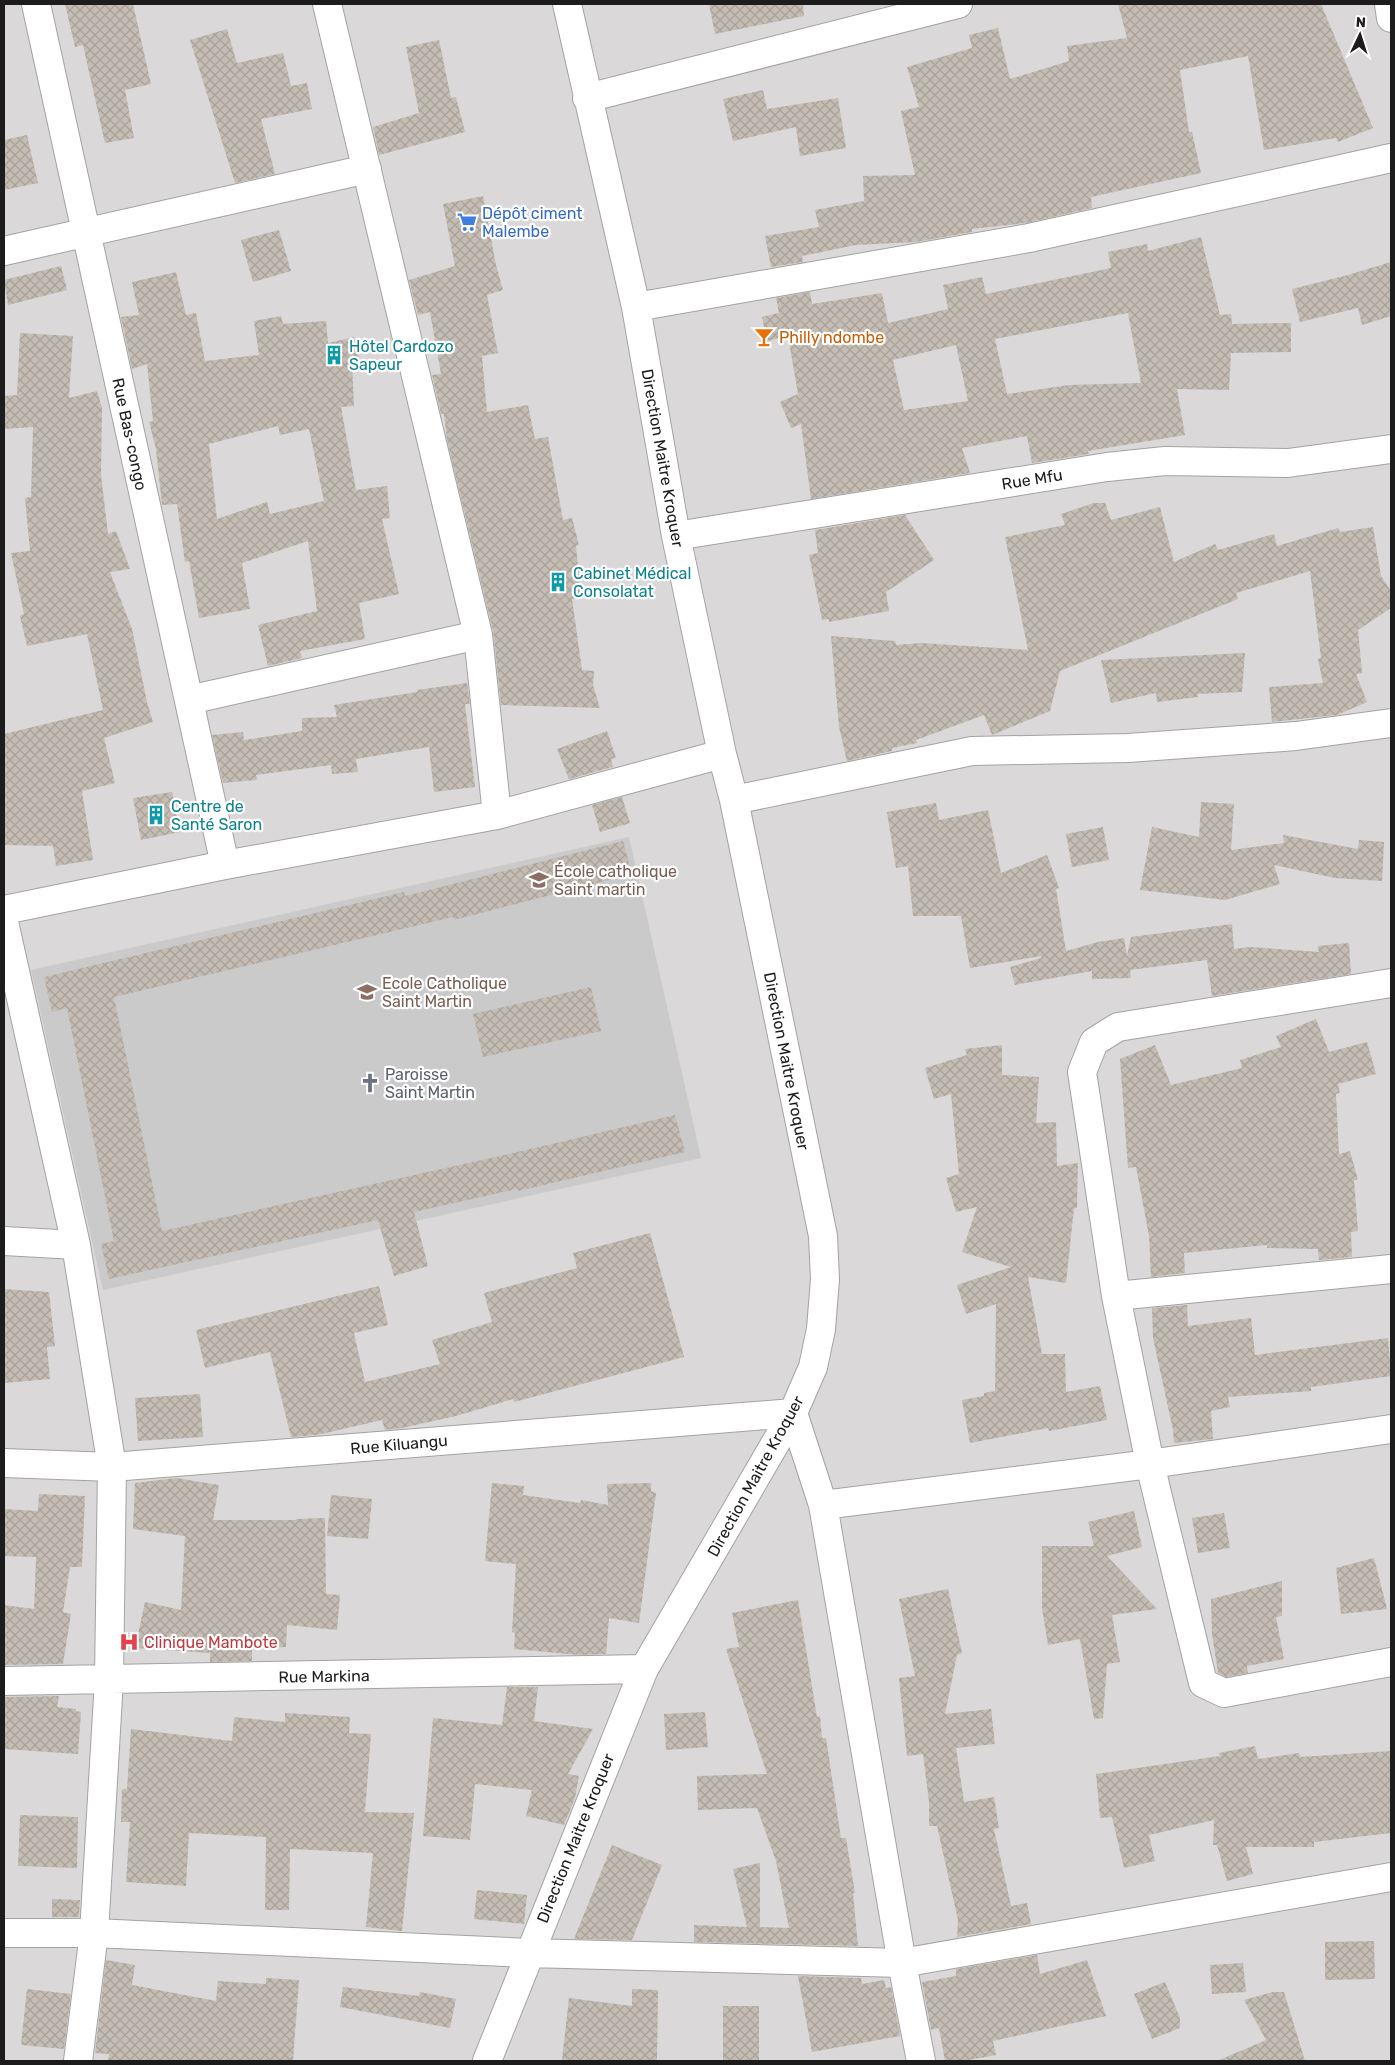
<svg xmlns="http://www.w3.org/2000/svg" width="1395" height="2065" font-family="Rubik,sans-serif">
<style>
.residential{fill:#dad8d8}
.religious{fill:#cacaca}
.building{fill:url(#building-cross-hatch);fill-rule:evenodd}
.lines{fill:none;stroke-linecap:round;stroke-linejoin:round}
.minor-casing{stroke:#a3a3a3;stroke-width:30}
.minor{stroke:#fff;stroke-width:28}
.labels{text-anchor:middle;stroke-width:4.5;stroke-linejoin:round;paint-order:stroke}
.shop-label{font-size:16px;fill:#366cbe;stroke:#fff;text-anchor:start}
.food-label{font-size:16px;fill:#c56008;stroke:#fff;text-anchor:start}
.culture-label{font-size:16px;fill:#0d838f;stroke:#fff;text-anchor:start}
.street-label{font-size:16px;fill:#1c1c1c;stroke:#fff}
.education-label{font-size:16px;fill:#785e54;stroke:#fff;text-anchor:start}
.worship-label{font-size:16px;fill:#5b616d;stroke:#fff;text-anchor:start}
.health-label{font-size:16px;fill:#be3a42;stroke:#fff;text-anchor:start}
</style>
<defs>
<pattern id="building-cross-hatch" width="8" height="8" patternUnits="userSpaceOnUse" patternTransform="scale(1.25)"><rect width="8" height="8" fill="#c5bdb4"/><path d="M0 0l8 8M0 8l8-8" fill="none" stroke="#a9a29a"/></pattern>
</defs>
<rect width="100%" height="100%" fill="#eeeae0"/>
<path class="residential" d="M4,4H1391V2061H4Z"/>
<path class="religious" d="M629,837L701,1158L103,1290L31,970Z"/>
<path class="building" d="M65,4H133L151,84L125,90L134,138L105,143L83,45L75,47Z
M709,4H803L804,16L715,34Z
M1118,4H1321L1373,128L1338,142L1336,138L1264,150L1248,56L1180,70L1189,132H1192L1201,173L1091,197L1092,208L1026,223L972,229V232L916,242L856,245L802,256L803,262L771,267L765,236L819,227L815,210L864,201L863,176L915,175L901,111L919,107L907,67L972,48L969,35L998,28L1010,79L1069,61L1067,46L1127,38Z
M227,29L237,63L283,53L291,86L307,83L312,109L261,119L275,174L235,183L190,40Z
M439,40L451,98L456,97L465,132L379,155L373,127L419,113L406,47Z
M763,90L767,109L838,98L846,148L800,156L796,127L733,141L723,99Z
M27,135L38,183L4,190V140Z
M483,196L496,265L503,290L487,295L498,353L482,356L487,412L528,405L535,439L548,437L563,520L572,518L579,545L576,546L581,598L572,599L582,670L594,671L593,685L600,708L501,705L493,631L447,440L444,414H441L432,375L441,374L430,312L418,315L409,280L455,266L443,204Z
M279,230L291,271L253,282L241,240Z
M1201,237L1220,315L1231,314L1232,324L1291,323V352L1231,353L1229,390L1177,389L1185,435L1088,451L1089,454L1032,463L1027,436L962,448L970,473L811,499L801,424L791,428L780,402L798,394L788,336L767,341L762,317L779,313L776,298L810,292L812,304L882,293L888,323L948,309L943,285L982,277L986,294L1111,268L1108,252L1147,244L1148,251ZM1128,313L1141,383L1069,385L1007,394L995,339ZM956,345L968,401L904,410L893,360Z
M1391,262V316L1362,325L1358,308L1300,322L1292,289L1348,275Z
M61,266L67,290L8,305L4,280Z
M176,272L186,315L196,313L205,361L259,355L254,321L281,316L283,324L326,321L328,343L354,337L360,361L352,363L354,406L341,407L356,490L387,486L390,518L382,519L399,594L359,603L365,639L300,651L302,658L268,666L258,625L317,611L308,541L242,563L250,609L199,618L189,561L185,562L177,504L162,505L156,449L149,422L153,421L147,364L132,369L121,317L139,315L132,282ZM278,426L280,435L309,429L324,501L270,514L267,502L217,519L209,444Z
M20,333L73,336L69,398L97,391L102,408L101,475L108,534L116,531L130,569L110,572L132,629L147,702L153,722L104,738L115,783L82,791L93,860L56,866L53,846L4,845V734L103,710L87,634L27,646L20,616L24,614L11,553L30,551L25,498L31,497L33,427L4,429V396L17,395Z
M1094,503H1105L1111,520L1160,507L1174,562L1215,544L1218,550L1274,534L1277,546L1338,528L1340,532L1373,527L1381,576L1391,591V608L1358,630L1362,673L1356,674L1367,702L1337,715L1272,722L1269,687L1323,683L1318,659L1321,658L1310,571L1236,593L1238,599L1060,671L1050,711L992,735L984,715L916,740L917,743L892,748V751L847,761L839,727L831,636L895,641L896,645L921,643L1028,650L1005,537L1065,525L1061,514Z
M905,515L934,560L886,592L889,611L829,622V619L822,620L809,555L818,553L815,530Z
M1245,653L1242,692L1197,694L1198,697L1157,702L1156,693L1111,703L1101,660Z
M467,683L470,704H465L475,787L434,792L429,747L356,759L358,772L332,774L331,765L256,775L257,780L223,783L212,735L243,732L244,740L302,731V718L337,717L334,705L417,692V690Z
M607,731L616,758L611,759L613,767L569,779L557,749Z
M172,792L180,832L141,840L133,798Z
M622,797L630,823L600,832L592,805Z
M1201,802L1234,804L1231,850L1284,843L1283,835L1358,849L1359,840L1384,842L1382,881L1335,878L1274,865L1280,884L1225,900L1140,890L1152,827L1199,837Z
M936,803L939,820L988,810L1001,873L1047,855L1059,888L1056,889L1066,951L1098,942L1124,938L1127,956L1131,937L1232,924L1234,949L1250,947L1319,952L1318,946L1349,943L1351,974L1212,996L1207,960L1130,970L1131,978L1092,979V971L1015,985L1010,967L1041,958V956L970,968L961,916H913L908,866L896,868L887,812Z
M1103,827L1109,860L1072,867L1066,834Z
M623,841L632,874L454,920L453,917L114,997L162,1231L509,1154L675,1115L685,1152L518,1191L517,1189L414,1212L428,1266L394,1276L378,1220L109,1279L101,1244L114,1241L67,1008L52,1012L44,977L404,892L405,896Z
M591,987L601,1031L483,1057L473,1014Z
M1316,1019L1329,1052L1367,1042L1376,1074L1338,1084L1340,1093L1336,1094L1339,1154L1350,1151L1358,1180H1354L1358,1231L1351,1232L1352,1257L1319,1260L1318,1249L1267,1248V1245L1184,1253L1185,1273L1151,1277L1149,1236L1136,1167L1128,1168L1120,1059L1155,1045L1171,1085L1242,1068L1240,1060L1281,1047L1276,1036Z
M1002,1045V1075L1039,1077L1036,1123L1056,1122L1057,1166L1078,1163L1077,1208H1074L1066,1283L1028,1277L1042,1354H1065L1066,1392L1100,1386L1107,1420L1049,1431L1048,1428L970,1443L962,1400L984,1396V1393L995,1391L996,1304L966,1314L957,1285L1011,1267L962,1252L977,1207L956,1212L946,1178L959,1174L951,1094L934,1099L925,1068L967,1055L965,1049Z
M650,1233L684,1357L514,1402L513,1399L456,1416L402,1428L385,1430L382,1420L317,1435L291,1437L270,1352L205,1368L196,1330L379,1286L388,1325L354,1333L365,1382L440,1364L432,1340L492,1322L484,1293L577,1268L573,1253Z
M4,1289L49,1292L55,1346L47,1347L50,1379L4,1383Z
M1187,1305L1188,1326L1251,1318L1255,1355L1388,1338L1391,1376L1311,1387V1391L1228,1397L1230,1407L1211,1411L1213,1439L1174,1443L1173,1430L1153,1338L1152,1308Z
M200,1394L203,1437L138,1441L135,1398Z
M176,1478L219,1485L213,1520H296V1519L325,1518L326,1594L340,1595L337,1630L287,1625L286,1647L252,1648V1661L210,1662V1653L135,1648L145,1602L181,1610L185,1536L133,1529L135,1483Z
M492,1483L524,1486L523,1495L580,1503L581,1500L608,1505L607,1484L651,1483V1491L656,1493L639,1623L609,1618L606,1654L579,1655L514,1649L515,1633L512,1632L516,1564L485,1561Z
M39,1494L85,1496L82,1567H70L63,1612L71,1614L63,1664L4,1665V1605L34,1609L36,1557L4,1556V1509L38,1511Z
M331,1495L372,1499L368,1539L327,1536Z
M1134,1511L1142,1547L1107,1556L1157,1609L1112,1615L1120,1662L1107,1664L1103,1718L1094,1719L1080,1639L1048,1645L1042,1608V1546H1094L1088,1522Z
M1224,1513L1230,1548L1198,1553L1192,1518Z
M1374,1558L1387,1609L1341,1614L1336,1568Z
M1282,1581V1616L1276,1617L1284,1659L1247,1666L1248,1673L1226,1677L1218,1673L1212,1634L1211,1599Z
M948,1589L962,1653L957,1655L945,1714L991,1709L995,1744L956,1748L964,1802L994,1797L999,1828L994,1829L1011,1906L1027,1903L1031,1924L957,1937L958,1920L937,1826H929V1802L923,1754L907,1756L899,1678L915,1676L899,1599Z
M798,1600L817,1717L820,1716L822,1738H826L841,1838H846L855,1893H853L858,1946L694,1942V1925L747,1927L733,1869L760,1863V1927L789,1928L776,1861L757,1808L698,1810L697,1776L767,1774L726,1649L739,1647L732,1613Z
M507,1687H538L534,1721L593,1729L568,1774L579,1776L575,1798L564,1825L526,1816L532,1790L475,1784L470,1840L423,1836L433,1718L502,1725Z
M59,1696L57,1707L76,1709V1711L81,1712L78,1754L4,1749V1697Z
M705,1712L708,1747L666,1750L664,1714Z
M285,1713L350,1717L349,1733L371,1734L365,1812L414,1813L402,1931L366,1927L373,1853L290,1849L289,1910H265L266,1837L189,1833L186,1886L126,1882L130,1822H121L122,1789H127L131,1729L232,1741L234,1717L285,1722Z
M1255,1746L1258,1759L1299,1753L1300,1757L1391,1751V1833L1314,1842V1847H1246L1253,1874L1227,1881L1217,1845H1213L1214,1820L1149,1835L1155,1861L1124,1868L1112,1817L1100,1818L1096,1774L1220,1756L1219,1753Z
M20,1815L78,1817L77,1868L18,1866Z
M612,1845L662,1865L632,1940L574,1939Z
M477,1890L527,1895L524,1924L474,1919Z
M52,1899L80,1900L79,1917H52Z
M1374,1941L1375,1979L1325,1980V1942Z
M1037,1955L1040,1974L1087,1960L1106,2016L993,2041L996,2055L963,2061H945L939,2028L931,2030L922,1982L956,1976V1969Z
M106,1960L135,1965L132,1985L216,2001L218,1981L266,1984V1978L299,1980L293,2061H108L109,2054L95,2053Z
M1243,1963L1246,1992L1212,1994L1210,1965Z
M798,1976L861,1978L862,1984L884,1980L886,1988L891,1987L900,2036L812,2052Z
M1165,1982L1180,2018V2028L1152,2039L1134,1994Z
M343,1987L419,1996L420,1992L456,1999L450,2028L340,2007Z
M27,1989L71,1994L64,2049L21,2045Z
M632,1989L658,1990L657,2061L562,2060L569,1998L632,2006Z
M1273,1992H1284L1305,2061H1217L1266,2040L1244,2000Z
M723,2006H759V2061H723Z"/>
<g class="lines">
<defs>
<path id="minor" d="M36,4L225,865
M327,4L478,635L497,815
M1389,4L1391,18
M587,98L958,4
M4,251L367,169
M636,307L1029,238L1391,158
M676,536L1107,467L1165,461L1288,463L1391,449
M189,700L478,635
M734,800L972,751L1128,748L1296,736L1391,723
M4,910L225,865L497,815L722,754
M4,922L76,1245L112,1467L109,1680L94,1933L78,2061
M1391,983L1118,1027L1094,1042L1082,1072L1116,1296L1150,1464L1203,1683L1224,1693L1391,1662
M4,1241L76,1245
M1116,1296L1391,1269
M793,1413L823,1505L902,1963L921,2061
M4,1463L112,1467L793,1413
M823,1505L1150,1464L1391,1429
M4,1681L644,1669
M4,1933H94L529,1953L902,1963L1391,1877
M487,2061L644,1669L793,1413L813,1367L821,1329L825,1279L823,1236L734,800L722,754L676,536L636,307L567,4"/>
</defs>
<use href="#minor" class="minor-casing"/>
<use href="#minor" class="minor"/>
</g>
<defs>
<symbol id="supermarket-bare" viewBox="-9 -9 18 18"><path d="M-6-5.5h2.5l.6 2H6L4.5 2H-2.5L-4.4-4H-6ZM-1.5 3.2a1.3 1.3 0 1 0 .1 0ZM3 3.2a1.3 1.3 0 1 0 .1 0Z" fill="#3f7fe0" stroke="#fff" stroke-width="2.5" paint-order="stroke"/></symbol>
<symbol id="bar-bare" viewBox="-9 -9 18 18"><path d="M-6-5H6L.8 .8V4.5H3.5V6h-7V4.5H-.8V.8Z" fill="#e8710a" stroke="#fff" stroke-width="2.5" paint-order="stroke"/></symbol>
<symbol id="building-bare" viewBox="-9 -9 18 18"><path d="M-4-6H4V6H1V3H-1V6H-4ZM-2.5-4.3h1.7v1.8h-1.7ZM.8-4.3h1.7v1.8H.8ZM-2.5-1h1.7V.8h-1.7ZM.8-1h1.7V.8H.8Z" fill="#0f9aa8" stroke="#fff" stroke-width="2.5" paint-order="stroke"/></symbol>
<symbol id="school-bare" viewBox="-9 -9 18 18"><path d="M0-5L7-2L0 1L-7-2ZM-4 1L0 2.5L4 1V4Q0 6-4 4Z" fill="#8d6e63" stroke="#fff" stroke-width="2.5" paint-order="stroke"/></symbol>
<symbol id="church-bare" viewBox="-9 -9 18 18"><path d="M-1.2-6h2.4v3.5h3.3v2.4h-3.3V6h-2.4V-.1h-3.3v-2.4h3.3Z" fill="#6b7280" stroke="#fff" stroke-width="2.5" paint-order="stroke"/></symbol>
<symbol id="hospital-bare" viewBox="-9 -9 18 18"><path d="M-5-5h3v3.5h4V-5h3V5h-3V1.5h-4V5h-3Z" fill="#e0444e" stroke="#fff" stroke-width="2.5" paint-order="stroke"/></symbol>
</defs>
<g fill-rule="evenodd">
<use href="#supermarket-bare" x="453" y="208" width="28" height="28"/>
<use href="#bar-bare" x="750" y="323" width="28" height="28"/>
<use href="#building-bare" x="320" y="341" width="28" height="28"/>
<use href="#building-bare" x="544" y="568" width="28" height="28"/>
<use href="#building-bare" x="142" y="801" width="28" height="28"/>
<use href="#school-bare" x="525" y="866" width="28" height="28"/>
<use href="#school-bare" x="353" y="978" width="28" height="28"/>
<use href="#church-bare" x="356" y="1069" width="28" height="28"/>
<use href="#hospital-bare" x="115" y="1628" width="28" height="28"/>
</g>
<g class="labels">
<g class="shop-label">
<text x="482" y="219">Dépôt ciment<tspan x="482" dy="18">Malembe</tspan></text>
</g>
<g class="food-label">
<text x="779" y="343">Philly ndombe</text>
</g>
<g class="culture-label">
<text x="349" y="352">Hôtel Cardozo<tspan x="349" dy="18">Sapeur</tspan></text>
<text x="573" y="579">Cabinet Médical<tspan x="573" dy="18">Consolatat</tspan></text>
<text x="171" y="812">Centre de<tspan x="171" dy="18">Santé Saron</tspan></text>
</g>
<g class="street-label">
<text transform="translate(130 434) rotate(78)" y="6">Rue Bas-congo</text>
<text transform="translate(663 458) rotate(80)" y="6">Direction Maitre Kroquer</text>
<text transform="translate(1032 479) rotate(-9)" y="6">Rue Mfu</text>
<text transform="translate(787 1061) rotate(79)" y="6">Direction Maitre Kroquer</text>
<text transform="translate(399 1444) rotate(-5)" y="6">Rue Kiluangu</text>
<text transform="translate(755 1476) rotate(-61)" y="6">Direction Maitre Kroquer</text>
<text transform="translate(324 1676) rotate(-1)" y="6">Rue Markina</text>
<text transform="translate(575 1838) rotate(-68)" y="6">Direction Maitre Kroquer</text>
</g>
<g class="education-label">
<text x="554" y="877">École catholique<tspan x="554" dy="18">Saint martin</tspan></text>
<text x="382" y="989">Ecole Catholique<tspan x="382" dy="18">Saint Martin</tspan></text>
</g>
<g class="worship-label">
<text x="385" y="1080">Paroisse<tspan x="385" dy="18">Saint Martin</tspan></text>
</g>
<g class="health-label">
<text x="144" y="1648">Clinique Mambote</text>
</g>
</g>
<rect width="1395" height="2065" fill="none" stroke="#1c1c1c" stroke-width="10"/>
<g transform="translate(1360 35) rotate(4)" stroke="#ffffff" stroke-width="4" paint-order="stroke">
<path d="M0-4L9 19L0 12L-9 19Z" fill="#1c1c1c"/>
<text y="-8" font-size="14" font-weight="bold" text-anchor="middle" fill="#1c1c1c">N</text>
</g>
</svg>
